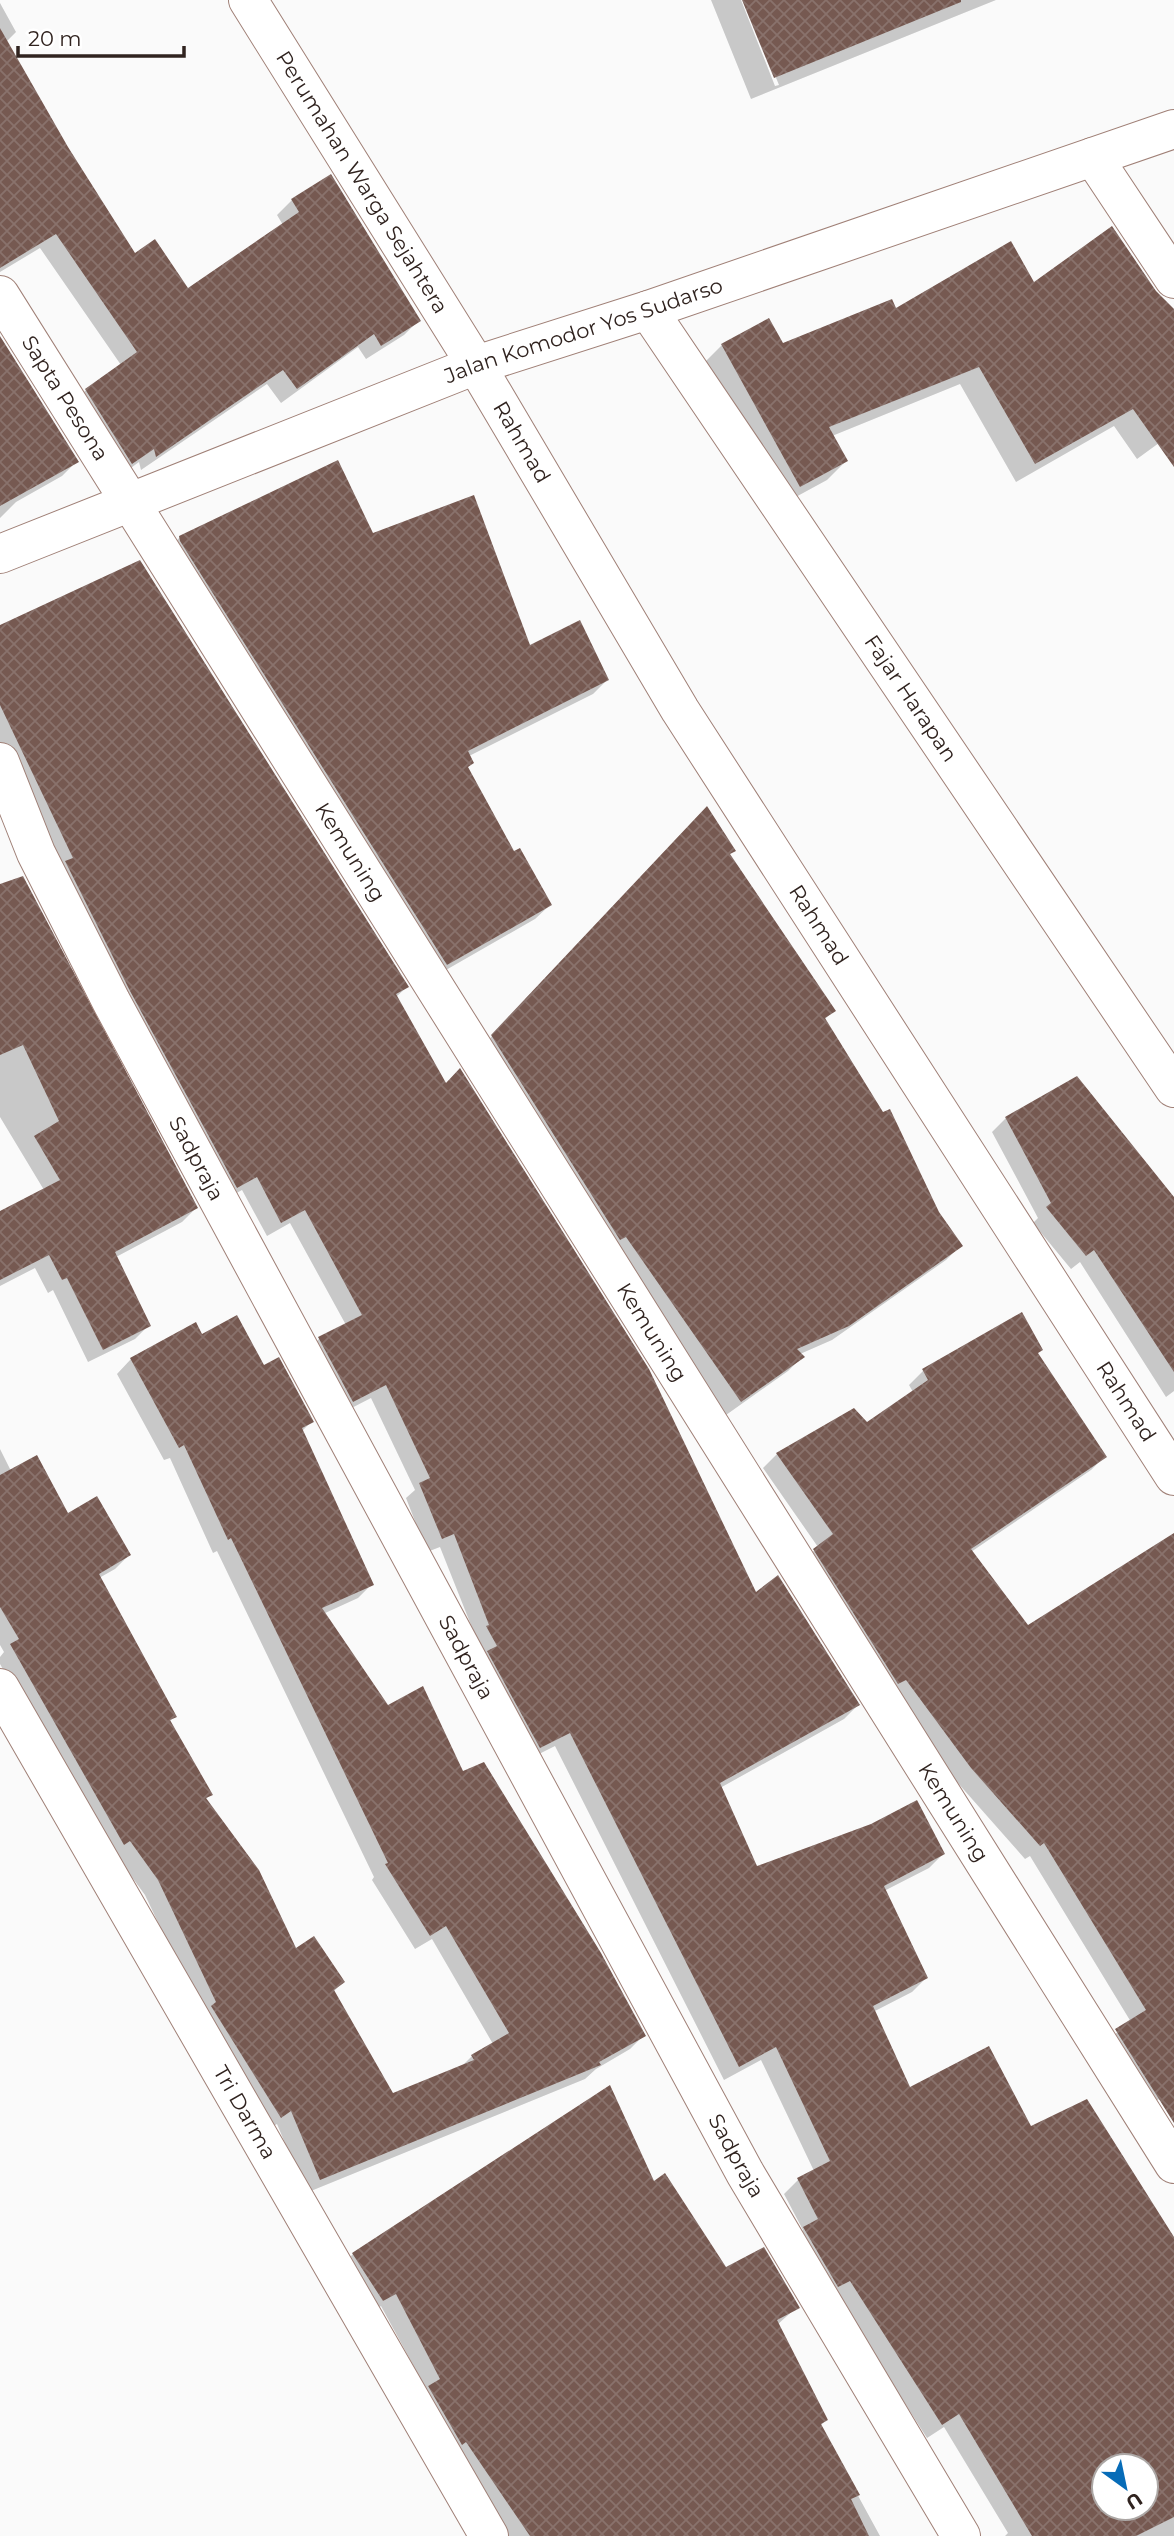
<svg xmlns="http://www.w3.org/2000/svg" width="1174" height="2536" font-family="Montserrat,sans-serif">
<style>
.shadow{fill:#0003;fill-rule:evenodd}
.building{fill:url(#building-cross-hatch);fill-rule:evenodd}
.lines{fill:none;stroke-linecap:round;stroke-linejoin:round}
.minor-casing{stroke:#a08077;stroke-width:40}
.minor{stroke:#fff;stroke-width:38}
.labels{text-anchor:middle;stroke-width:7;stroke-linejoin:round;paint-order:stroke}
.street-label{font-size:21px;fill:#30231f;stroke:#fff}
</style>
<defs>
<pattern id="building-cross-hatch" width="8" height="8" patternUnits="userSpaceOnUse" patternTransform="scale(1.75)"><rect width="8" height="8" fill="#765951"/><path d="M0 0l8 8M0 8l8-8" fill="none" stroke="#89726c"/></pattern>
</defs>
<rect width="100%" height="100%" fill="#fafafa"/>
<path class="shadow" d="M711,0H741L775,86L779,85L744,0H996L751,99Z
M0,3L16,32L6,42L67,148L135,255L188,290L283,225L277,215L292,200L419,320L404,335L366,359L358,347L281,403L267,384L141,470L139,462L117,478L71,405L86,390L121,365L40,248L0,272Z
M1033,284L1154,292L1166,301L1174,312V432L1137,459L1114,426L1016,482L960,384L832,436L846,461L827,480L781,505L703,364L722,345L782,346L895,310Z
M0,339L77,461L62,476L16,502L0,518Z
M372,535L529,648L607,680L593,694L469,756L472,763L467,768L514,854L550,905L535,919L432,978L166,552L180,537Z
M0,627L407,987L396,997L446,1085L755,1594L858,1705L844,1719L720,1788L756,1868L943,1854L929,1868L884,1891L926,1978L912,1992L873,2012L909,2090L1047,2161L1174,2240V2536H1005L1008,2533L944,2427L927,2438L835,2294L790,2243L803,2230L784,2194L798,2180L814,2171L761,2060L724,2080L555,1746L525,1761L440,1547L427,1552L406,1498L415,1490L371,1398L338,1415L305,1353L319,1339L346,1325L290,1223L267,1236L242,1190L222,1201L0,761ZM1104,2466H1146V2508H1104Z
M693,823L729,855L833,1011L824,1020L937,1213L960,1246L946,1260L832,1340L800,1354L802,1357L788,1371L726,1415L478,1051Z
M0,886L196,1208L182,1222L116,1257L149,1325L135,1339L88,1362L53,1290L48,1293L35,1268L0,1286V1213L44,1190L0,1117Z
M1006,1118L1174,1200V1391L1166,1397L1080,1262L1071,1269L1033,1223L1038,1218L992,1132Z
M201,1336L263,1367L312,1421L302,1431L372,1584L358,1598L323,1614L387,1707L462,1773L644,2035L630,2049L596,2069L585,2079L306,2193L277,2124L266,2130L203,2017L145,1895L115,1854L109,1858L0,1664V1657L4,1652L0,1645V1449L11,1471L68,1515L129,1555L115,1569L99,1578L174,1717L169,1722L210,1795L205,1800L295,1950L343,1982L333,1992L392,2096L460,2068L472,2056L493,2044L432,1939L415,1949L372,1880L374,1877L217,1551L213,1553L170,1458L164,1460L117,1374L131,1359Z
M1037,1354L1105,1456L1091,1470L971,1552L1027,1627L1174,1546V2090L1143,2109L1102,2044L1131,2022L1030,1856L1025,1859L957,1782L800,1564L818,1547L763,1468L777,1454L866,1424L913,1392L909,1385L923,1371Z
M653,2184L725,2269L797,2307L777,2325L826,2420L820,2426L880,2536H506L381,2306L369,2314L339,2268L353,2254Z"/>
<path class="building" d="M742,0H961V2L774,78Z
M0,28L68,147L135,253L155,239L188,288L299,212L291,199L331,174L421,321L381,346L374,334L297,389L283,370L156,457L154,449L132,464L85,389L137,352L56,234L0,268Z
M1112,226L1156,291L1174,309V467L1133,409L1035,464L979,367L829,427L848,461L800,487L721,344L769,318L783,343L892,299L896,308L1011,241L1034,282Z
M0,336L79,462L0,506Z
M338,460L373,533L474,495L530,645L580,620L609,680L468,751L474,763L468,767L514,851L520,848L552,905L447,965L180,541L179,536Z
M140,560L409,987L396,994L446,1083L460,1068L649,1369L756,1592L778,1575L860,1705L720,1783L757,1866L871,1824L917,1800L945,1854L884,1886L928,1978L873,2006L910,2087L989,2046L1031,2126L1087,2099L1174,2237V2517L1136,2536H1032L959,2414L942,2425L850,2281L838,2287L803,2227L818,2219L797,2178L830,2161L776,2047L739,2067L570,1733L540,1748L487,1651L497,1646L486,1626L489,1625L454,1534L442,1539L419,1483L430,1478L386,1385L353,1402L318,1337L362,1315L305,1210L281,1223L257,1177L237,1188L130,991L65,861L73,858L0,705V625ZM1104,2466H1146V2508H1104Z
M707,806L736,851L730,854L836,1011L825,1018L883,1112L890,1109L939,1212L963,1246L849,1326L797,1349L805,1357L741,1402L626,1237L620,1240L491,1035Z
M23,876L198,1208L115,1252L151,1326L103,1350L67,1278L62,1280L49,1255L0,1280V1211L60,1180L34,1136L59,1121L23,1045L0,1055V884Z
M1077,1076L1174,1197V1372L1094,1250L1086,1256L1046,1207L1051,1203L1005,1117Z
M1022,1312L1043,1350L1038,1353L1107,1457L971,1549L1028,1625L1174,1533V2123L1115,2029L1146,2010L1044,1843L1040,1846L971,1768L906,1680L898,1684L813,1549L833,1534L776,1453L854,1408L867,1422L928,1380L922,1369Z
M237,1315L264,1365L279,1357L314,1422L302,1428L374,1585L322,1608L388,1705L423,1686L463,1771L484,1762L601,1953L646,2036L599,2062L601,2065L320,2180L291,2111L281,2118L211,2006L216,2002L158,1880L130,1841L124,1845L10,1644L19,1639L0,1607V1475L37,1455L68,1513L97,1496L131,1555L99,1574L177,1717L170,1720L213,1795L206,1798L259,1870L296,1948L314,1936L345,1982L334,1990L393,2093L474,2060L471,2055L509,2033L446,1926L430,1936L385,1864L388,1863L231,1538L228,1540L184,1445L179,1448L130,1358L196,1322L202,1334Z
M610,2085L654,2181L665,2173L726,2267L764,2247L800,2308L777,2320L828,2420L821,2424L860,2495L851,2499L869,2536H530L466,2442L462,2445L428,2386L440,2379L396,2294L383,2301L352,2253Z"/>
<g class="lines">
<defs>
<g id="minor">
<path id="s1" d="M248,0L476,365L680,710L1174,1476"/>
<path d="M1093,157L1174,279"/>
<path id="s2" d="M0,295L1174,2164"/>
<path id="s3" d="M648,310L1174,1088"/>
<path id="s4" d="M0,554L476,365L648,310L1174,129"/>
<path id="s5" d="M0,762L36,853L111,1001L745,2173L961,2536"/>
<path id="s6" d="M0,1688L489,2536"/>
</g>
</defs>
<use href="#minor" class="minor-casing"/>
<use href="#minor" class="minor"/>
</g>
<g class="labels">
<g class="street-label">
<text dy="7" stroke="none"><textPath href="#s1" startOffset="215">Perumahan Warga Sejahtera</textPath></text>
<text dy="7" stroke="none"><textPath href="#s4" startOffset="625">Jalan Komodor Yos Sudarso</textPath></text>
<text dy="7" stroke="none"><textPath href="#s2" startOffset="122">Sapta Pesona</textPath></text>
<text dy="7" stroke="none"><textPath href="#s1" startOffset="520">Rahmad</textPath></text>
<text dy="7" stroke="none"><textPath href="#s3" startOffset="469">Fajar Harapan</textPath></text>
<text dy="7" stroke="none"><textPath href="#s2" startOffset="658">Kemuning</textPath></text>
<text dy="7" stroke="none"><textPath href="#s1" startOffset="1087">Rahmad</textPath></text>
<text dy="7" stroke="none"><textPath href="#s5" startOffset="443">Sadpraja</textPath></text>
<text dy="7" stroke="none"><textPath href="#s2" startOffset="1225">Kemuning</textPath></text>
<text dy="7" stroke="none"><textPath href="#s1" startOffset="1654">Rahmad</textPath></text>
<text dy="7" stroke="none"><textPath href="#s5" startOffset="1010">Sadpraja</textPath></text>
<text dy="7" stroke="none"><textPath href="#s2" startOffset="1792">Kemuning</textPath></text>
<text dy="7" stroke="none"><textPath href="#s6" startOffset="490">Tri Darma</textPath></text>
<text dy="7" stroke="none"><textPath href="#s5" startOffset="1577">Sadpraja</textPath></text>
</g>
</g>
<g transform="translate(1125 2487) rotate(147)"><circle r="33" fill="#ffffff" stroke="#aca7a5" stroke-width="2"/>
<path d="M0-5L12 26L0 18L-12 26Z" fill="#076cb8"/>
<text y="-10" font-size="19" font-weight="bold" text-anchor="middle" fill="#30231f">U</text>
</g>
<path d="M18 46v10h166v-10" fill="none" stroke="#30231f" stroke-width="3.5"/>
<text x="28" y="46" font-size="21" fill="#30231f" stroke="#ffffff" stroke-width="5" paint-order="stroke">20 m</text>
</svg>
